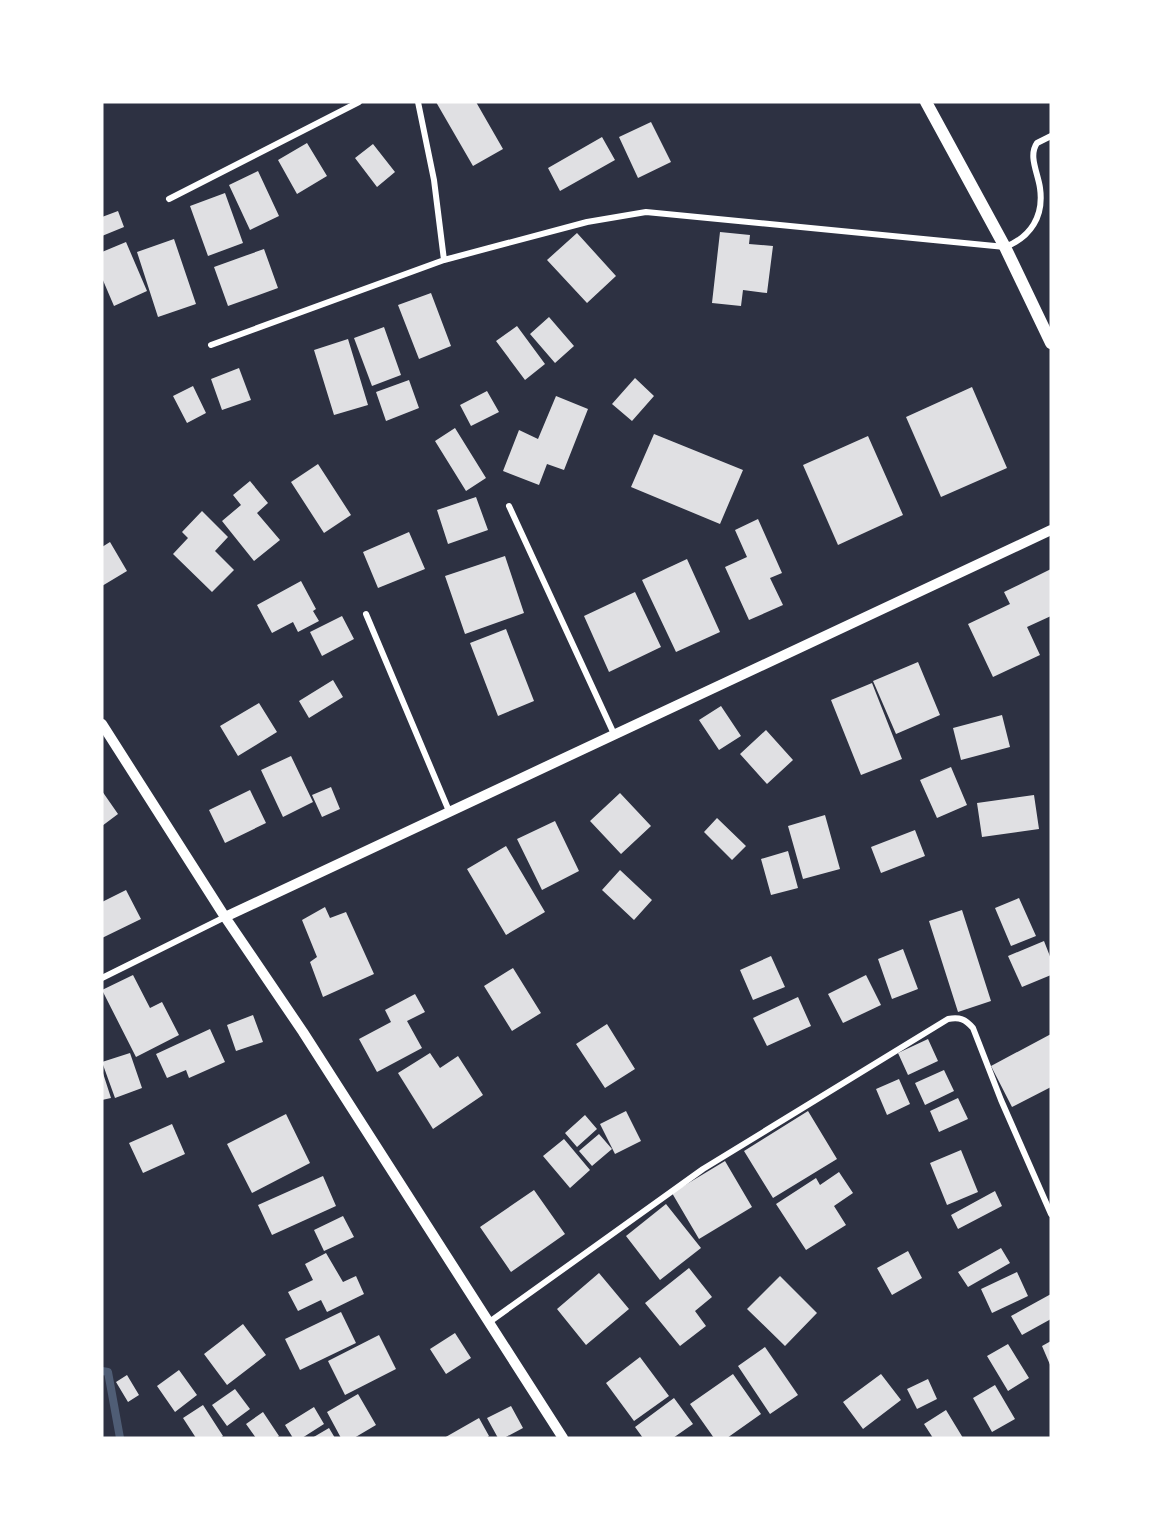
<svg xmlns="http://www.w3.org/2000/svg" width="1153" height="1540" font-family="Literata,serif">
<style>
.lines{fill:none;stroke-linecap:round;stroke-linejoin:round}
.stream{stroke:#4f5d75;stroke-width:8}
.building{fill:#e0e0e3}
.minor{stroke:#fff;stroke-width:6}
.tertiary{stroke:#fff;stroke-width:10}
.secondary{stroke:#fff;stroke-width:12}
</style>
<rect width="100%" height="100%" fill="#2d3142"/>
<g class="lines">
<path class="stream" d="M102,1371L108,1372L120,1438"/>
</g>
<path class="building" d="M436,102H476L503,149L473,166Z
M651,122L671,162L638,178L619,137Z
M602,137L615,160L560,191L548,168Z
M307,143L327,176L297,194L278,160Z
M373,144L395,172L377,187L355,158Z
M258,171L279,216L250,230L229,185Z
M225,193L243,243L208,256L190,206Z
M118,211L124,227L102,236V217Z
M720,232L750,235L749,244L773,246L767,293L743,290L741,306L712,303Z
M577,233L616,276L587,303L547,260Z
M174,239L196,304L158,317L137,252Z
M126,242L147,291L114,306L102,278V252Z
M264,249L278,288L228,306L214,267Z
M431,293L451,346L419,359L398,305Z
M549,317L574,346L555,363L530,334Z
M517,326L545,364L525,380L496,341Z
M384,327L401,375L372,386L354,338Z
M348,339L368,405L334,415L314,350Z
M239,368L251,400L222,410L211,379Z
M635,378L654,396L632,421L612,404Z
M409,380L419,408L386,421L376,392Z
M193,386L206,413L187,423L173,396Z
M972,387L1007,468L941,497L906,417Z
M487,391L499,412L471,426L460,405Z
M556,396L588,409L564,470L547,464L539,485L503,471L519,430L538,439Z
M455,428L486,478L466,491L435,441Z
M654,434L743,470L720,524L631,487Z
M868,436L903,515L838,545L803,465Z
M318,464L351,515L324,533L291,482Z
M250,481L268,503L257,513L280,540L254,561L222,521L241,505L233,495Z
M476,497L488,530L448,544L437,510Z
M202,511L228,537L215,551L234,570L212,592L173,554L188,538L182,532Z
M758,519L782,573L770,578L783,605L749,620L725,567L747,557L735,530Z
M409,532L425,569L378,588L363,552Z
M110,542L127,571L102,586V547Z
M505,556L524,613L465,634L445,576Z
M687,559L720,632L676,652L642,580Z
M1051,569V616L1027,627L1040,655L993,677L968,624L1010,604L1004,592Z
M301,581L316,609L313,611L319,621L298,632L293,622L272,633L257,605Z
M635,592L661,647L609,672L584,616Z
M342,616L354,639L322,656L310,632Z
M506,629L534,701L498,716L470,643Z
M918,662L940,715L896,734L873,681Z
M333,680L343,697L309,718L299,701Z
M872,683L902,759L861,775L831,700Z
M259,703L277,732L238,756L220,726Z
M721,706L741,736L719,750L699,720Z
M1002,715L1010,747L961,760L953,728Z
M766,730L793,760L767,784L740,754Z
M291,756L313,802L283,817L261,770Z
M951,767L967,805L937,818L920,780Z
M331,787L340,809L322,817L312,795Z
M250,790L266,823L225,843L209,810Z
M102,791L118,814L102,826Z
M620,793L651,826L621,854L590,821Z
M1034,795L1039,829L982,837L977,803Z
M825,815L840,869L803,879L788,826Z
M717,818L746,846L732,860L704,832Z
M555,821L579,871L542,890L517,839Z
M915,830L925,856L881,873L871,847Z
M506,846L545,912L506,935L467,869Z
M788,851L798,888L771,895L761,859Z
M620,870L652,900L634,920L602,890Z
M126,890L141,919L102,938V902Z
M1019,898L1036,936L1011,946L995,908Z
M325,907L330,918L346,912L374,974L323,997L310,962L317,957L302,920Z
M962,910L991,1001L958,1012L929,921Z
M1044,941L1051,959V975L1022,987L1008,956Z
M903,949L918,989L892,999L878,959Z
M771,956L785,987L753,1000L740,970Z
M513,968L541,1013L512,1031L484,986Z
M133,975L150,1008L162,1002L179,1035L136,1057L102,990Z
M866,975L881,1005L843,1023L828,994Z
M415,994L425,1012L407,1021L422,1048L377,1072L359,1039L391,1022L385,1010Z
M798,997L811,1026L767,1046L753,1018Z
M253,1015L263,1042L236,1051L227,1025Z
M607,1024L635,1069L605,1088L576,1044Z
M210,1029L225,1062L189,1078L186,1070L167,1078L156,1054Z
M1051,1034V1087L1012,1107L991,1066Z
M928,1039L938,1061L908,1075L898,1053Z
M130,1053L142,1088L115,1098L102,1062Z
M430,1053L440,1068L458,1056L483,1095L433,1129L398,1073Z
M102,1070L111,1098L102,1100Z
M944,1070L954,1091L925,1105L915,1083Z
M899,1079L910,1104L887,1115L876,1089Z
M958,1098L968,1119L939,1132L930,1111Z
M626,1111L641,1141L615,1154L600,1124Z
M808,1111L837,1159L773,1198L744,1151Z
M286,1114L310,1163L252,1193L227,1144Z
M585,1115L597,1129L577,1147L565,1133Z
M172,1124L185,1154L143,1173L129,1143Z
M599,1134L612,1149L592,1166L579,1151Z
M564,1139L590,1170L570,1188L543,1156Z
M961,1150L978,1192L947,1205L930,1163Z
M725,1161L752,1207L699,1239L672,1193Z
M839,1172L853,1193L834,1206L846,1225L806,1250L776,1204L816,1178L820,1185Z
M323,1176L336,1206L272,1235L258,1205Z
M534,1190L565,1234L511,1272L480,1227Z
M995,1191L1002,1206L958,1229L951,1215Z
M666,1204L701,1248L660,1280L626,1236Z
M343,1216L354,1237L324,1251L314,1230Z
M1001,1248L1010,1263L968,1287L958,1272Z
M908,1251L922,1278L892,1295L877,1268Z
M326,1253L343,1282L356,1276L364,1294L327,1312L321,1300L298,1311L288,1292L313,1280L305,1264Z
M689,1268L712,1297L695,1311L706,1326L680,1346L645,1303Z
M1017,1272L1028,1296L992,1313L981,1289Z
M599,1273L629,1309L586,1345L557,1309Z
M780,1276L817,1313L785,1346L747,1309Z
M1051,1294V1319L1022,1335L1011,1316Z
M341,1312L356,1343L300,1370L285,1339Z
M243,1324L266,1355L227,1385L204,1354Z
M455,1333L471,1358L446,1374L430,1349Z
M379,1335L396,1369L345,1395L328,1361Z
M1051,1341V1367L1042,1346Z
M1008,1344L1029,1378L1008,1391L987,1356Z
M765,1347L798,1395L770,1414L738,1366Z
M640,1357L669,1396L634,1421L606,1383Z
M179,1370L197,1395L175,1412L157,1386Z
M733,1374L761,1414L727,1438H714L690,1404Z
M881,1374L901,1400L863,1429L843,1402Z
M127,1375L139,1395L128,1402L116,1382Z
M928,1379L937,1399L917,1409L907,1389Z
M995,1385L1015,1419L992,1432L973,1398Z
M235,1389L250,1409L227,1426L212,1405Z
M358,1394L376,1425L354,1438H341L327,1412Z
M674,1398L693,1424L673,1438H643L635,1427Z
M203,1405L223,1436L220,1438H196L183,1418Z
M511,1406L523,1428L504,1438H498L487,1418Z
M314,1407L324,1424L302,1438H293L285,1425Z
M946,1410L963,1438H933L924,1424Z
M263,1412L279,1436L276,1438H256L246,1424Z
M479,1418L489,1436L486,1438H444Z
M329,1428L335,1438H312Z"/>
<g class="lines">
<path class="minor" d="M169,199L359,102
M444,260L587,222L646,212L1005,247C1031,237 1044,216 1040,188C1038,173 1028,156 1037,143L1051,136
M211,345L444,260L434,180L418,102
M509,506L614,734
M366,614L449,811
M102,978L225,917
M488,1323L703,1169L948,1019C960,1017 965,1019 973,1028L1001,1100L1051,1214"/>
<path class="tertiary" d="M102,724L225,917L303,1032L563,1438
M225,917L1051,530"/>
<path class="secondary" d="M926,102L1005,247L1051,343"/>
</g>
<rect width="1153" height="1540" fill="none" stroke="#ffffff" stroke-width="207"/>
</svg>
